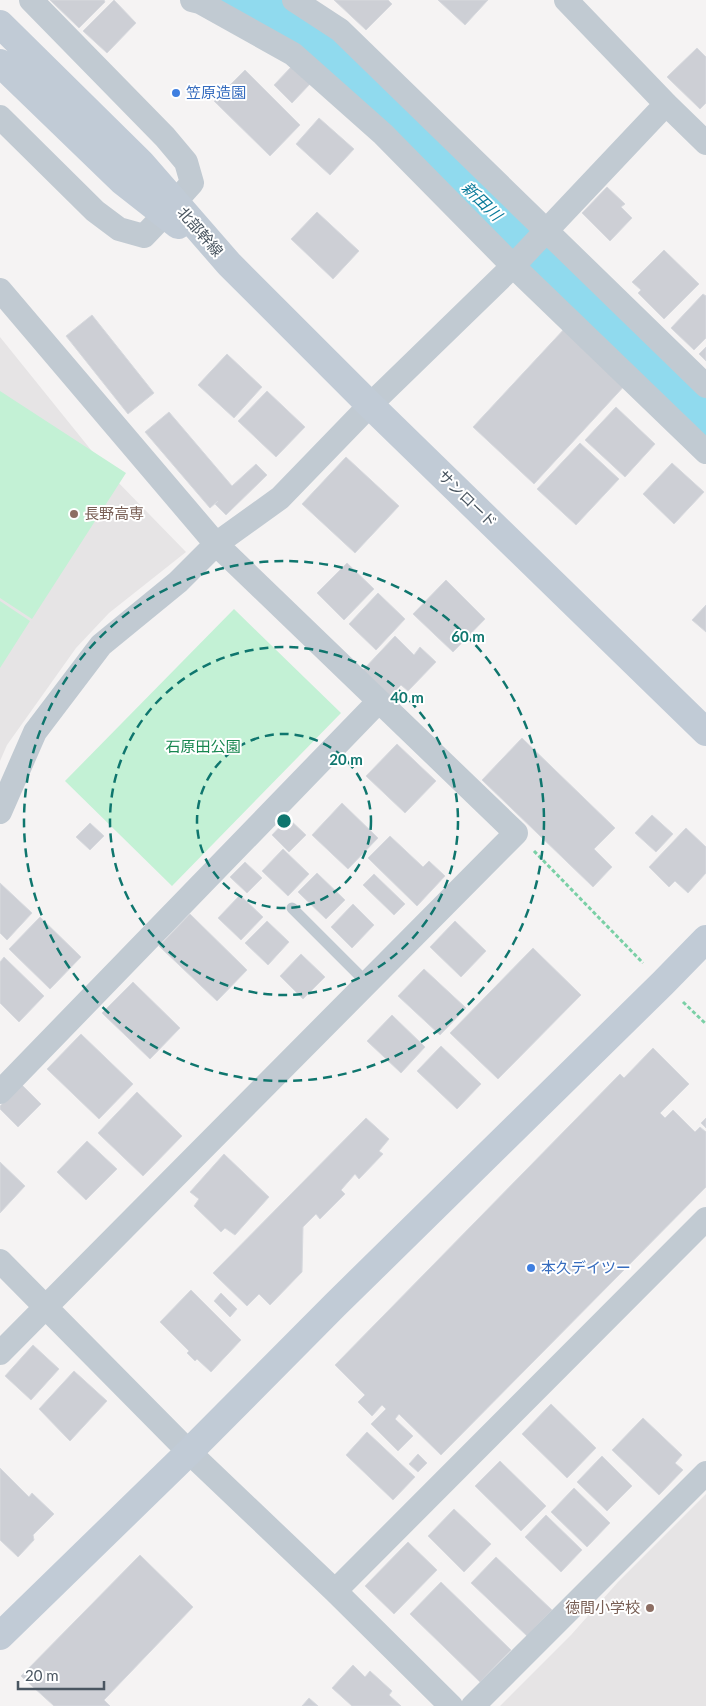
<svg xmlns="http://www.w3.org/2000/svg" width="706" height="1706" font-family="Lato,'Noto Sans JP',sans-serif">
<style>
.education{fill:#e6e4e5}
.green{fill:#c3f1d5}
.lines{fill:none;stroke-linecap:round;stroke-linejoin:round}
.river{stroke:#90daee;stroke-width:52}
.building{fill:#cdcfd5;stroke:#d7d9de}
.path{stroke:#7ad0a6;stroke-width:3;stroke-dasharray:4 2.5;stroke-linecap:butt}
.lane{stroke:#c1cad2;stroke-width:11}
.street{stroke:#c1cad2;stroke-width:24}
.secondary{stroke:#c1cbd6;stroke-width:28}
.ring{fill:none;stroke:#0f766e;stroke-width:2.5;stroke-dasharray:9 6}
.shop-dot{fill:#3f7fe0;stroke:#fff;stroke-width:2}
.education-dot{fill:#8d6e63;stroke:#fff;stroke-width:2}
.labels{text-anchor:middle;stroke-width:4;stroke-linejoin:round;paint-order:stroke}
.shop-label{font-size:15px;fill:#366cbe;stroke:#fff;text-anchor:start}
.street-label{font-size:15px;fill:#4a5661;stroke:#fff}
.education-label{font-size:15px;fill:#785e54;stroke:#fff;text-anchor:start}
.park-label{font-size:15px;fill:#17864f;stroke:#fff}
.water-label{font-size:16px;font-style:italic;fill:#0c7c9b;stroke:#fff}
.centre{fill:#0f766e;stroke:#fff;stroke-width:2.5}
.ring-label{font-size:15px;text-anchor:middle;font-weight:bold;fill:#0f766e;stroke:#fff;stroke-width:4;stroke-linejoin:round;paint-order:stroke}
</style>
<rect width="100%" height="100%" fill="#f5f3f3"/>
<path class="education" d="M0,337L112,476L186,552L109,613L76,648L7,745L0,761Z
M706,1494V1706H500L571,1635L618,1582Z"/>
<path class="green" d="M0,391L126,473L32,619L0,598Z
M0,601L30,621L0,668Z
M234,609L341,713L172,886L65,781Z"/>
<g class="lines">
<path class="river" d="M247,0L311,36L381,100L706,416"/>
</g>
<path class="building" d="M50,0H104L105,2L79,28Z
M114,0L136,23L107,53L83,31Z
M334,0H388L392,4L366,30Z
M438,0H488L465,25Z
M697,48L706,57V103L700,109L667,77Z
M292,66L310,84L292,103L274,85Z
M245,70L300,125L270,156L214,101Z
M319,118L354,149L330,175L296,144Z
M607,187L625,204L621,207L632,218L610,241L582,213Z
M317,212L359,251L333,279L291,239Z
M664,250L699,284L664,319L638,293L641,290L632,282Z
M703,294L706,296V338L694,350L671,328Z
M92,315L154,393L128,414L66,336Z
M566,327L627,383L534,484L473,427Z
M706,347V361L699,354Z
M227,354L262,387L234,418L198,385Z
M267,391L305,427L276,457L238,421Z
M616,407L655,444L625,477L585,440Z
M169,412L232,486L256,464L267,475L226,515L215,504L218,501L210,508L145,432Z
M580,443L619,479L576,525L537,489Z
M346,457L399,506L355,553L302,504Z
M672,463L704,492L674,524L643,494Z
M347,563L374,589L344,620L317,593Z
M446,580L485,619L453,652L413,614Z
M378,593L405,619L376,650L349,624Z
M706,605V632L692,620Z
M395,636L414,655L420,647L436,662L408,691L401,685L390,696L363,670Z
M522,738L615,828L594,849L612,867L593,887L482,780Z
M397,744L436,781L405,813L366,776Z
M342,803L378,838L348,869L312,835Z
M652,815L673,834L656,852L635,833Z
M288,818L306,835L289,852L272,835Z
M90,823L104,836L90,850L76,837Z
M686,828L706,847V873L688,893L675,881L669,887L649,867Z
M390,836L423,867L429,861L445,876L417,906L368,858Z
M283,849L309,874L288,896L262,871Z
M245,862L262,878L247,893L230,877Z
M317,873L345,900L326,919L298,892Z
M374,874L405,904L394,915L363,885Z
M0,883L32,913L7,940L0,933Z
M240,895L263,917L241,940L218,918Z
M353,904L374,925L352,948L331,927Z
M190,914L247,970L217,1001L159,946Z
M40,917L81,957L50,989L9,949Z
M267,921L289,942L268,965L245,943Z
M455,921L486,951L461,977L430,947Z
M533,948L581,995L498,1079L450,1033Z
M301,954L325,977L303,999L280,976Z
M4,957L44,996L19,1022L0,1003V962Z
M424,969L466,1008L440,1035L398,996Z
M133,982L180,1028L150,1059L102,1013Z
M392,1015L425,1047L401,1073L367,1041Z
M81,1034L133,1084L99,1119L47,1069Z
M441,1046L481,1084L457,1109L417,1071Z
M653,1048L689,1084L660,1113L665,1118L673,1110L695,1132L700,1127L706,1132V1187L441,1455L399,1414L395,1419L413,1436L398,1451L371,1424L386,1409L382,1405L372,1416L358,1402L365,1395L335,1365L620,1074L624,1078Z
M21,1084L41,1104L18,1127L0,1109V1106Z
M137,1092L182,1136L143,1176L98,1133Z
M366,1118L389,1139L379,1151L383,1154L359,1179L355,1174L341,1190L345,1194L320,1219L316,1214L303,1227L302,1272L270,1305L259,1294L247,1306L213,1273Z
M706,1118V1128L701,1123Z
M87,1141L117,1169L86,1200L57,1172Z
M224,1154L269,1197L235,1235L225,1228L221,1232L194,1206L199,1199L190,1192Z
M0,1162L25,1186L0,1213Z
M191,1290L241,1340L211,1372L197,1359L195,1361L187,1353L189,1351L160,1322Z
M221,1293L237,1309L230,1317L214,1301Z
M33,1345L59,1369L31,1400L5,1376Z
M74,1371L107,1401L70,1441L39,1409Z
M551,1404L596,1448L567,1478L522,1434Z
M643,1418L682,1455L675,1463L683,1470L659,1495L612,1450Z
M367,1432L415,1477L393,1500L346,1455Z
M418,1454L427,1463L418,1472L409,1464Z
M602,1456L632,1486L607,1511L577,1482Z
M500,1461L546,1506L521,1531L475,1486Z
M0,1468L29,1497L32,1493L54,1514L33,1535L34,1540L18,1557L0,1540Z
M574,1488L610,1523L587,1547L551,1512Z
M454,1509L491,1544L464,1572L428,1536Z
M546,1515L582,1550L561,1572L525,1537Z
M408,1542L437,1570L394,1614L365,1586Z
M140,1555L193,1607L104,1700L110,1706H54L21,1676Z
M496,1557L552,1610L527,1636L471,1583Z
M441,1582L511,1650L480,1682L410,1614Z
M353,1665L365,1677L370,1671L392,1691L389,1695L401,1706H352L332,1688Z
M309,1698L318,1706H302Z"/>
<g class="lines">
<path class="path" d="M534,851L643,963
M683,1002L706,1024"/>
<path class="lane" d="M292,908L367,983"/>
<path class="street" d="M31,0L165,137L186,162L192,183L175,202
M192,0L200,2L293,54L383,134L513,266L706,452
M294,0L340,30L706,386
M566,0L666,104L706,143
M0,117L95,211L119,229L144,236L165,214
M0,290L216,544L516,833L0,1353
M0,812L35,732L101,645L178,582L216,544L280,498L370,405L513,266L666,104
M0,1092L378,702
M0,1261L189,1452L335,1591L451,1706
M335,1591L706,1219
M473,1706L706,1473"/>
<path class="secondary" d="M0,24L141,163L229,264L370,405L706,732
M0,63L122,181L178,225
M0,1636L189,1452L335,1305L663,983L706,939"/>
</g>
<g class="ring">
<circle cx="284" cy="821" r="87"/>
<circle cx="284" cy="821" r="174"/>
<circle cx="284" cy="821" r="260"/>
</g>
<g class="shop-dot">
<circle cx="176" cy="93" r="5"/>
<circle cx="531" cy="1268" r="5"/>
</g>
<g class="education-dot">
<circle cx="74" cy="514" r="5"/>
<circle cx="650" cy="1608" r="5"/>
</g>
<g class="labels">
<g class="shop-label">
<text x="186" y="98">笠原造園</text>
<text x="541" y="1273">本久デイツー</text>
</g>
<g class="street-label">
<text transform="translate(200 232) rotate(49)" y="5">北部幹線</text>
<text transform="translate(467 499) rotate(44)" y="5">サンロード</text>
</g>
<g class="education-label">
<text x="84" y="519">長野高専</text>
<text x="640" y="1613" text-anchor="end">徳間小学校</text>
</g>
<g class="park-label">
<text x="203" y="752">石原田公園</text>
</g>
<g class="water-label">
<text transform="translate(482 201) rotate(44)" y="6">新田川</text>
</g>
</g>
<circle cx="284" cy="821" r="8" class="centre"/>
<g class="ring-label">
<text x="468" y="642">60 m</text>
<text x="407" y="703">40 m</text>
<text x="346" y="765">20 m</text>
</g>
<path d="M18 1681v8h86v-8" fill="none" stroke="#4a5661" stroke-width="2.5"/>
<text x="25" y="1681" font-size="15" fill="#4a5661" stroke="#ffffff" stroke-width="4" paint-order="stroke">20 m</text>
</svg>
